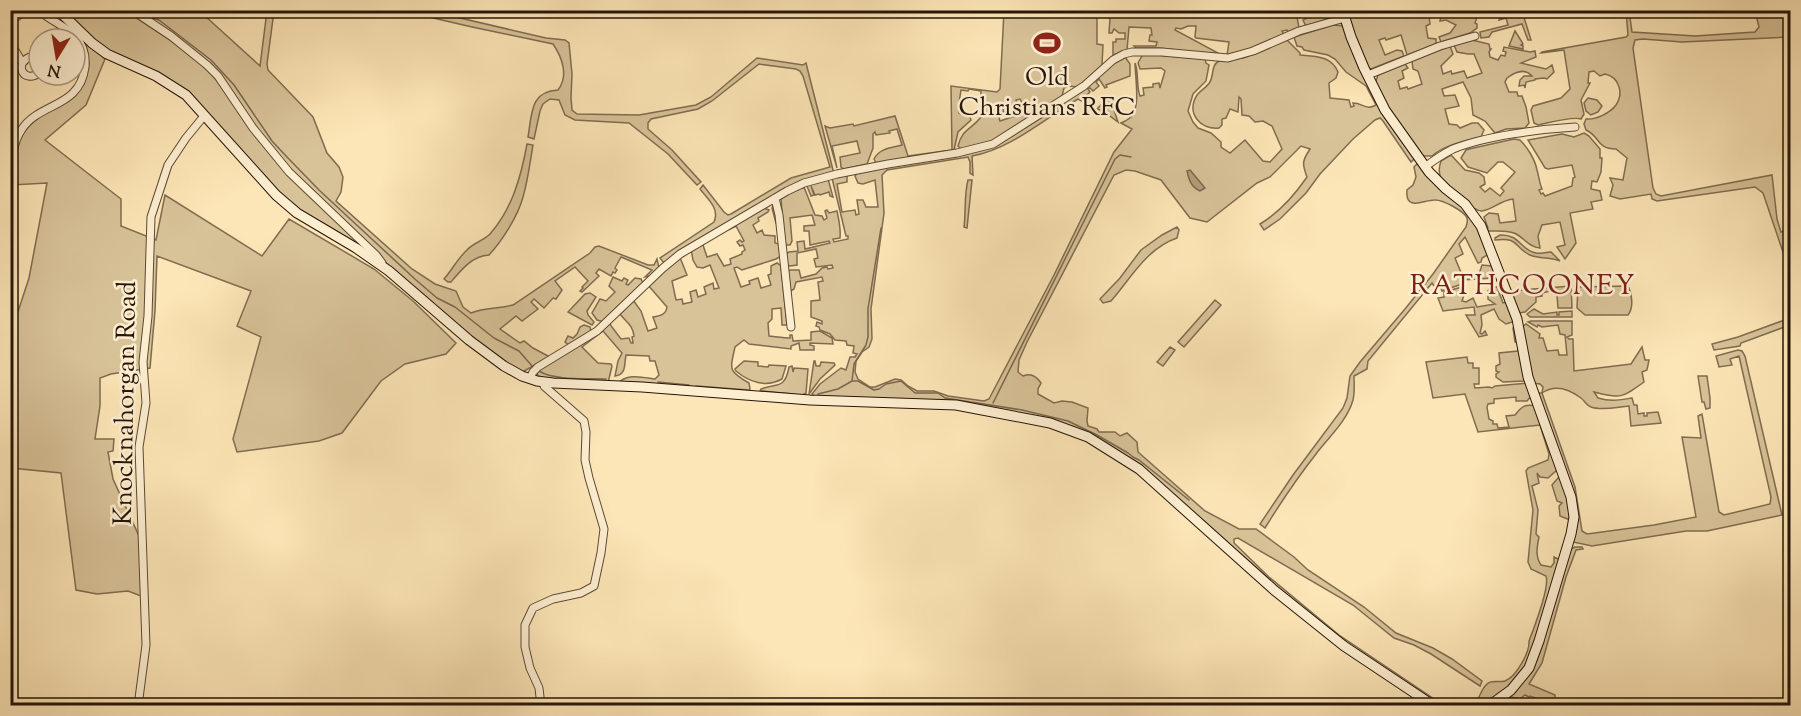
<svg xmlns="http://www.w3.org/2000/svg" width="1801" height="716" font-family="'Sorts Mill Goudy',serif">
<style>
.green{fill:#d8c298;stroke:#7f6c50;stroke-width:1.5}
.water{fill:#b39e7b;stroke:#7b674d;stroke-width:1.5}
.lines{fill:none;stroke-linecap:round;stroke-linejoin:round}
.stream{stroke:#7b674d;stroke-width:1.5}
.street-casing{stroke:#5c4934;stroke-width:9}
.secondary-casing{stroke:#261508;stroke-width:11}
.street{stroke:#fdeed0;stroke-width:7}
.secondary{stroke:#fdeed0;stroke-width:9}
.labels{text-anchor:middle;stroke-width:5;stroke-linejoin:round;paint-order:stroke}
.poi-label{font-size:26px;fill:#261508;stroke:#fdeed0}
.street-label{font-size:26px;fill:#261508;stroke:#fdeed0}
.quarter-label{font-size:28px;letter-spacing:1.5px;fill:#7a1f14;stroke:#fdeed0}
</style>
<rect width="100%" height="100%" fill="#fce5b6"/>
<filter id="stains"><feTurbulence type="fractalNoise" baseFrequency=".00333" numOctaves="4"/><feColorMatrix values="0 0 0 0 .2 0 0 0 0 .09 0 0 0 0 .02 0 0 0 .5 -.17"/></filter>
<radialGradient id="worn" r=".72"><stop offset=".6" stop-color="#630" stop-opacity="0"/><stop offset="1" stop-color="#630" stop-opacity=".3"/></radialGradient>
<path class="green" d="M60,11H126L170,40L205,67L225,90L251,130L374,256L315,223L277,194L187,94L107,52Z
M138,11H196L204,15L260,66L267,11H274L267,64L268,70L313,117L327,153L339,167L343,177L341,192L336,201L412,269L435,284L456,291L463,307L471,313C485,307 498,309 513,305L590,253L595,247L599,246L648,265H654L657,259L659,268L651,276L645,277L652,270L621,257L615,268L617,270L615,273L613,272L611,276L599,269L596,273L599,276L582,292L580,291L583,288L582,287L588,281L575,267L555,281L562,290L556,299L553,298L544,308L534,299L531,302L538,309L522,321L516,316L500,329L520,343L524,341L533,348L550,357L524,371L520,372L505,365L412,287L310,192L268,144L229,87Z
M403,11H430L546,38L565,40L569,43L572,74L571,98L572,110L577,114L639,115L696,105L711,97L757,58L803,65L806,63L833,170L832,172L800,181L664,263L660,258L714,222C720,209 708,199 700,189L703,185L724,212L728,215L731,214L791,178L830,167L803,76L800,71L796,69L759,64L712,101L698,109L651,119L648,123V129L672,150L701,182L697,185L668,154L629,123L575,120L565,115L559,100L550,99L543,104L540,111L534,139L528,137C532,114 530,91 558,90C569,76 562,57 553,44L472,27Z
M1004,11H1296L1299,28L1288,32L1287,30L1282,31L1284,35L1240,53L1227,55L1229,42L1196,38L1195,37L1196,26H1188L1181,29L1176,28L1175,30L1218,53L1219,55L1159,48H1136L1134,46H1156L1157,42L1149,41L1150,35H1152L1151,28L1129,27L1127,50L1113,55V42H1116V39H1125V33H1119L1114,29L1112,33H1109L1110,18L1094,14V17L1097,18V44L1103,45L1102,65L1078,87L1068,86L1064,88L1062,96L1043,109L1035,105H1023L1020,99L1016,100L1017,103L1003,108L1004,112L998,114L1000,121L1027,112H1037L995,140L961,149L958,146C962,129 971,130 981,117V91L969,89L968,91L961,90L959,103V113L961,114L962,112L969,115L971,120L958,132L954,150L876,163L874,159C880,148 891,148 902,145L897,129L889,131L890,133L876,135L875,132L873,134V148L867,164L844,169L841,167L840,157L860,153L857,141L832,146L837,168L825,126L830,128L853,124L854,126L895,116L908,156L952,150L951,86L997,92L1000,89Z
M1315,11H1342L1339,15L1306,26L1303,20L1315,14Z
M1347,11H1431L1432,15L1429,16L1430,24L1426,26L1428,38L1436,39V44L1407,55L1401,35L1386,40L1385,38L1379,40L1385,55L1397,50L1402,51L1404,56L1371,69L1367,67L1351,30Z
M1435,11H1479L1475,23L1477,24V28L1470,33L1441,42L1439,37L1450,33L1456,25L1446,20L1440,21L1442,12L1440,13L1434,14Z
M1500,11H1522L1531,40H1528L1522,24L1492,32L1489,37L1481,38L1480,32L1508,25L1506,18L1499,20L1502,12Z
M1626,11H1629L1632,32L1695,36L1755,32L1759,27L1755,11H1790V37L1682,42L1643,39L1635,40L1633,48L1653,188L1656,194L1661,196L1772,175L1777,219L1781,232L1790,230V237L1784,240L1789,256L1786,261L1763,193L1755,187L1657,201L1652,199L1651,194L1620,199L1610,196L1613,185L1610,178L1623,180L1627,158L1616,149C1596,149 1600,136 1586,130L1584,124L1586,119C1596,120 1610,113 1616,105C1624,93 1619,77 1605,74L1600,76L1594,71L1589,72L1588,83H1590L1581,100L1584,114L1581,119C1573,116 1548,123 1538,125L1534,123L1531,110L1533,106L1561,98L1570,89L1564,50L1541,53L1542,52L1626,37L1628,35Z
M1333,25L1344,26L1415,158L1411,162L1383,121L1380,118L1375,120L1353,139L1320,174L1306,193L1280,219L1264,230L1260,224C1280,212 1294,196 1307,177C1302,164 1302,161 1310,149L1301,146L1270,177L1257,183L1207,222L1190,218L1161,180L1135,171L1126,170L1114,175L1027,342L1019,360L1018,372L1023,376C1031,373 1036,376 1041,383L1038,389V394L1054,403L1062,401L1072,402L1088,408L1087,421L1088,426L1097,429L1099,432H1115L1120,436L1127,433L1137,442L1138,452L1205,511L1239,529H1256L1294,557L1308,570L1364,607L1396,633L1433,648L1452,659L1482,681L1480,686L1431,654L1414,645L1394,638L1353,605L1238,538L1234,539V543L1269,577L1339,635L1443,705H1438L1373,664L1289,599L1129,458L1023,414L815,397L812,394L820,384L841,368L846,370L850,357H855L857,354L853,353L854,346L847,345L846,341L835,340L830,334L820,330L819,327L816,326L817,322L822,324V321L811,317V301L820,300L818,282L823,281L822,277L796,282L794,289L789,292L787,273L790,270H799L801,278L816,274L822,268L827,267L828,269L833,268L832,265L816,267L814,259L818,258L816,249L797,253V265L790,266L786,265L785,255L789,252L798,251L797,242L804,241L805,249L830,243L829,241L810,245L809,231H804V226L815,225L812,215L790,218L792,241L790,245H784L781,197L804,187L815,215L822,216L824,220L827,218L825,211L827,210L829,213L837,211C839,221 841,228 840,238L833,239L834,242L848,239V236H846L832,178L847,175V182L837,184L842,212L855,210L856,215L859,214L857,200H863L866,207H878L875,180L863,184L858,183L855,176L857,173L878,167L964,155L994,147L1054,110L1116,61L1125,57L1130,64V76L1106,85L1107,87L1105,88L1099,79L1096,82L1099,86L1093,91L1090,88L1088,89L1090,92L1084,98L1087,104L1078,99C1044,119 1011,149 972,156L973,175L970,173V162L968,157L887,170L882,175L884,213L871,309L872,339L869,347L862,352L856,361L855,372L858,379L870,387H875L895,379L901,380L908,386L917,391H934L948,396L984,401L989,399L1054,275L1114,152L1132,129L1121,123C1126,121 1131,118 1133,114C1140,103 1135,76 1135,63C1139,72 1136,86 1140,96L1144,95L1143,88L1153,87V84L1159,83L1160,88L1165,71L1161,68L1140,69L1138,63L1143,54L1205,59L1206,63L1209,65L1206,81L1193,94L1188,111L1193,122L1198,128L1211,133L1221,142V147L1230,153L1245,140L1263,161L1270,162L1282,149L1272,126L1263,121L1255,122L1249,116L1242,115L1241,99L1239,97L1238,112L1230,109L1226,118L1222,119V125L1219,128C1200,130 1186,113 1197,95C1201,90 1207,87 1210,82C1214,75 1211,65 1219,61C1222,60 1237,59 1243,58C1258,53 1272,45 1287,40L1300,53V55C1315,57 1331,55 1338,72L1336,78L1329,83L1330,98L1349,100L1351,107L1354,106L1353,103C1363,103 1366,111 1376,105L1366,86L1346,72L1335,59L1328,55L1304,50L1302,47L1297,46L1294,37Z
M1515,31L1522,42L1523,44L1521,45L1523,46V49L1509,46Z
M85,40L105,59L86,105L45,140L121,199V226L156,240L165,195L262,256L289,219L374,269L413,301L456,343L446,354L405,364L381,381L342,433L319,441L237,452L233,439L261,337L237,326L251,291L157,256L155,311L150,368L111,374L100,378V406L95,439H114L113,451L108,452L113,479L144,547L141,596L128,591L97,594L76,590L61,473L11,468V333L29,278L47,183L11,185V131L31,121L72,97L89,64Z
M1472,40L1489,44L1490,49H1491L1489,52L1490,57L1498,60L1501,55L1505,56L1506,52L1503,51L1504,47L1530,52L1535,51L1536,57L1521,63L1546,69L1552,65L1554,72L1547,79L1544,78L1535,79V80L1526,82L1525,88L1524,85L1519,86L1520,80L1524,76H1532C1525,68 1515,72 1507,78L1505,82L1509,92H1517L1518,96H1522L1526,107L1529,123L1525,128L1506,129L1495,133L1485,121L1473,115L1471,98L1463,82L1442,89L1444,96L1455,95L1459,106L1445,109L1449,124L1457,125L1460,128L1472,123H1478L1484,130L1481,137C1465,141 1444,145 1432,156H1423L1387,106L1376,84V81L1378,75L1405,64L1408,68L1402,71L1404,78L1398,81L1400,89L1407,87L1408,89L1422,84L1418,71L1413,69L1412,61L1450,46L1453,54L1441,66L1443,74L1451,71L1452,74L1464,71L1467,78L1482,73L1474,54H1468L1457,52L1454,45Z
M1110,98L1118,122L1103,111L1097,109L1101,105L1103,106V104Z
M1588,98L1597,100L1602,106L1598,112L1591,115L1586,111L1584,103Z
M1584,133L1589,136L1600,149V158H1602L1601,172L1597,182L1592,181L1591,189L1600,191L1602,200L1591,202L1593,209L1570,213L1576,243L1565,259L1557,247L1565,245L1560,222L1542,225L1538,236L1540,248C1528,247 1524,237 1514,233C1506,230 1497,231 1489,231L1487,229L1488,228L1484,217L1489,213L1498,214L1500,223L1516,221L1513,199C1499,201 1494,209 1482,211C1475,212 1449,190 1444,184C1439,177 1438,169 1441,161L1451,155L1465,170L1479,173L1484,177L1485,184L1480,187L1485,192L1490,188L1500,196L1504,191L1501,188L1515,172L1503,162H1498L1487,173L1468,167L1461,158L1466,150L1469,149L1514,139L1520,140C1527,147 1535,159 1537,170C1539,176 1539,182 1542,189L1539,190L1541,194L1543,193L1545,196L1572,186L1573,178L1575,177L1572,165L1548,169L1545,168L1528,140L1562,134L1574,137Z
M527,144L533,145C530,162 528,180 523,197C518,216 502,241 489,255C472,256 461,270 451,282H448L444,279C452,270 458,258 467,250C473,243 483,241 490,234C512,209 521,177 527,144Z
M1418,163L1473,217L1489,254L1482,258L1481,262L1478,263L1465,237L1459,244L1463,254L1455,258L1463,277H1478L1482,265L1492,266L1496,276L1493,278L1461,280L1462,284L1442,291L1440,285L1434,286L1432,283L1368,361L1367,369L1354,376C1354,384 1355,392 1353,400C1347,421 1329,437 1316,454C1298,477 1281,502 1265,528L1260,524L1293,475L1343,408L1347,398L1350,376L1360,362L1405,309L1433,274L1466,227C1467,223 1468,222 1467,218C1464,211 1442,199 1434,200C1424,200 1405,212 1407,190L1413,185L1416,177L1414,167Z
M828,179L833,197L830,196L829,192L820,195L819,194L815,195L811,186L814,195L811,196L807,186L810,183Z
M968,180H972L967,228L964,227C966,211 964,195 968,180Z
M774,204L777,214L781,256L776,259L742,270L737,267L734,268L741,287L750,284L749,281L758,278L761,288L771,285L768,275L771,274V266L777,263L781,266L787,325H782L781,308L772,309V319L768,323L769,336L787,338H790V335H792L793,341L811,340V332L820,331L832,338L833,344L810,343V345L814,346V350H800L799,343L791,346V349L749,344L744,340L735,347C730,370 728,371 749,383L750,389L748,394L693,388L617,384C627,373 641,377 655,379L659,375L655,361H650L649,356L626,355C624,364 627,374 615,376L618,361L622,353L603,331L582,347L598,363L611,364L612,366L608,383L550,380L538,376L537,372L541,368L586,342L609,323L621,339L629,338L631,343H633L632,337L634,336C633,325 626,322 620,314L633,300L641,311L648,331L657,328L653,317C659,316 666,315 667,307L648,285L678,258L681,260L687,275L672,281L676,300L682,299L683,304L692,302L690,292L696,290L698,297L706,294L704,287L713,283L714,289L719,288L710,265L703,268L697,267L693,260L691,249L702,242L707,257L717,254L724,266L731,264L730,259L742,254V252L745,250L743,245L740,246L737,242L740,240L742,242L744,241L736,226L730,229L732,225L764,208L769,210L768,212L758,218L759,221L753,225L757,233L762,230L764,235L775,236V243L779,244L777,224L776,223L772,208Z
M1177,227L1179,230L1177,238C1147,248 1131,278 1111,301L1103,303L1100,299L1120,278L1141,250L1162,235Z
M1500,235C1520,234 1520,250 1536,253C1540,254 1546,252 1551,252L1560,261C1551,257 1540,259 1530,255C1513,247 1520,237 1495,240V238Z
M613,277L622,281L624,278L628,280L626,284L628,285L635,278L641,279L643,283L604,322L597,320L592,313L600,299L606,301L615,292L609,286Z
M1571,286L1572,308H1558L1557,295L1554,290L1542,293V296L1536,297V302L1525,312L1518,313L1509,291Z
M1628,286C1632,294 1634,308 1628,315H1585L1577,308L1578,287Z
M1462,287L1465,292L1462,301L1466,302L1473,298L1477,307L1495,304L1488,299V291L1489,289L1497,287L1503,303L1508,302L1515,321L1506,324L1499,319L1494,309L1481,315L1482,325L1480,333L1482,334L1485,331L1487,335L1479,337L1466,315H1475L1474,307L1443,311L1438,298L1444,297V292Z
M590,293L596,297L587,311L588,315L594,322L592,325L568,312L585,294Z
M1215,300L1221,305L1184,347L1178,342Z
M1534,309L1543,314L1557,312V315H1559V312L1572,311V317H1530L1527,314Z
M1790,318V325L1741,343L1740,346L1714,350L1712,344L1738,337Z
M1531,321H1572V335L1567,337L1569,339H1573L1574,371L1631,364L1642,347L1645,360H1649L1647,370L1642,372L1644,382C1622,398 1620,399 1594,392L1598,398C1611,402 1619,400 1632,398L1634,405H1637L1638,414L1644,413V416H1647V413L1658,412L1661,423L1631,426L1629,406C1617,407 1602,411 1591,407C1586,405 1585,401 1581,398C1569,389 1555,384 1542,393L1575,487L1582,531L1587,534L1654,525L1696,517L1682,437L1701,438L1698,416L1702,414L1719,512L1724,515L1770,504L1771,497L1739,356L1730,359L1732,365L1719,367L1716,356L1738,350L1742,351L1745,356L1782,515L1707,531H1686L1592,546L1573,542L1576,529L1538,393H1542L1543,387L1540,384L1532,383L1522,327L1526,324L1540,334L1539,338H1543L1547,351L1558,350L1559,355H1567L1565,335L1560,334L1558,325L1542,327L1538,325L1537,327L1528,322Z
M584,325L590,327L591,331L570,346L565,342L568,336L573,338L577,334L580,327Z
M1514,327L1518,332L1525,378L1524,381L1503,382L1496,377V374L1499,372L1496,371V366L1500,364L1499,353L1518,351V343L1515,342L1513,328Z
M1170,347L1175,350L1163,366L1157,362Z
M1467,357L1468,363H1473V368H1479V384H1474L1475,388L1489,387L1492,388L1495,386L1528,383L1532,395L1527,401H1516V397L1494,399V403L1488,404L1487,407L1489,419L1493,421V424H1497L1498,428L1509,427L1506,416L1515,415C1522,406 1525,404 1536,406L1557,470L1548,478L1540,477L1537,473L1539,483L1532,486L1538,510L1536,534L1539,537C1537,547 1535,556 1541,565L1551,567L1554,563V557L1560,560L1526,668L1503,693L1485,705H1475C1479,699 1481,689 1487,684C1492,679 1499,683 1505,681C1516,677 1530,652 1529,641C1534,628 1550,587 1546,576L1531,569L1528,562L1533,510L1526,471L1528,468L1548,460L1549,454L1540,425L1478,432L1465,394L1433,398L1426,362Z
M744,361L758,362V366L768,367L769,365L786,366L782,379C766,388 749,382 736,371L735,369Z
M814,361H815L816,366H820L821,362L834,363L835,365L820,379L809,394Z
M792,366L793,372L794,368L808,369L806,393L801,396L760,391L761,389C778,383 785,389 789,367Z
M1698,376H1707L1710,398V408L1706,409L1704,402H1702Z
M1558,478L1563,479L1566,487L1570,520L1560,516L1559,506L1562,503L1557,501L1552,485Z
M1575,547H1582L1583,549L1576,550L1566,577L1542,663L1529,684L1555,695V701L1552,705H1538L1541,700L1530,696L1529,697L1525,695L1520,699L1511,697L1509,694L1527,675L1571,549Z"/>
<path class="water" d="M1190,170L1205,188L1200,191C1191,187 1189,180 1187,171Z"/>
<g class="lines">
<path class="stream" d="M121,10L128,15L137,18
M148,17L159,20L211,60L234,85L272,141L286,156L319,190L416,280L437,298L455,307L494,338L519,351L532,366
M539,371C555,381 587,378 606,379
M852,381L854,364L866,345L868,337V309L881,228
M658,382L689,385
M696,386L748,390
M761,391L793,394
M818,394L838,389L852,381H858L874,390L879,389L886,384L901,381L915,393H938L945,398L1022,410L1068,421L1097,435L1128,453L1133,457L1139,460L1189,500
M993,403L1115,159L1120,155L1131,157"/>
<defs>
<path id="street" d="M132,10L171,36L207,65L218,76L253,128L289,172L376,255L382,263L381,265
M10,22L26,10
M10,42L22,62
M39,61L30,57C13,64 24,84 39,73
M1368,75L1440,46L1475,36
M1425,167C1434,160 1443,154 1453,149C1485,136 1541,129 1575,127
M10,188C12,168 10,147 22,129C40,102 80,108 85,67C86,56 84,46 76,37C66,26 50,21 39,10
M775,198L779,215L791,327
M530,378L533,372L538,367L597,331L663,268L680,254L787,191L804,183L837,174L888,164L957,153L993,144L1084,86L1113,60L1124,54L1132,52H1162L1228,58L1253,51L1299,31L1345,18
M138,706L146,645L139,447L146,403L143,362L148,316L151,217L168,165L186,138L204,116
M541,706L539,688L530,668L525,647V625L533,608L553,599L581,593L594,586L601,553L604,529L589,478L585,460L586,432L584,421L544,386V382"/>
<path id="secondary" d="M58,10L92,43L107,54L156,76L186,95L276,195L297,213L356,248L389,271L469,340L504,366L522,376L537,381L553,383L642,387L810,400L956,405L1050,423L1088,437L1139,469L1274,590L1344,646L1434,706
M1345,10V18L1351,37L1364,68L1385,110L1429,172L1446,189L1465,204L1481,226L1517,319L1528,377L1571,497L1574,517L1571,534L1539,641L1529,668L1511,690L1489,706"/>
</defs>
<use href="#street" class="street-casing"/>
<use href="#secondary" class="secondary-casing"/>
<use href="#street" class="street"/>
<use href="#secondary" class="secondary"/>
</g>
<defs>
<symbol id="stadium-bare" viewBox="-9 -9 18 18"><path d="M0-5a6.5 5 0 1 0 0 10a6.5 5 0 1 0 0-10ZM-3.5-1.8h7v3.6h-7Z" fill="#8f2418" stroke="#fdeed0" stroke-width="2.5" paint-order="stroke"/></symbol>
</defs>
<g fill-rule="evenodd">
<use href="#stadium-bare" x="1028" y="24" width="38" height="38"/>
</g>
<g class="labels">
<g class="poi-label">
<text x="1047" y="85">Old<tspan x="1047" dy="30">Christians RFC</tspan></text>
</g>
<g class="street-label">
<text transform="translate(124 403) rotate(-89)" y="9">Knocknahorgan Road</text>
</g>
<g class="quarter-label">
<text x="1523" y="294">RATHCOONEY</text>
</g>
</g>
<rect width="1801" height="716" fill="none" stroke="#fce5b6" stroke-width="36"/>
<rect x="12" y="12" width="1777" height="692" fill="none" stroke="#261508" stroke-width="3"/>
<rect x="18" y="18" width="1765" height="680" fill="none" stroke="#261508" stroke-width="1.5"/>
<g transform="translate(57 57) rotate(191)"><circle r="28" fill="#fdeed0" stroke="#a79780" stroke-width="1.5"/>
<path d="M0-4.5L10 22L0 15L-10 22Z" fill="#8f2418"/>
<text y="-9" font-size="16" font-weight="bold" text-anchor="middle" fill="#261508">N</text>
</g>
<rect width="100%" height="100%" filter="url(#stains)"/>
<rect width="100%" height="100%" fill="url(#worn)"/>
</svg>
